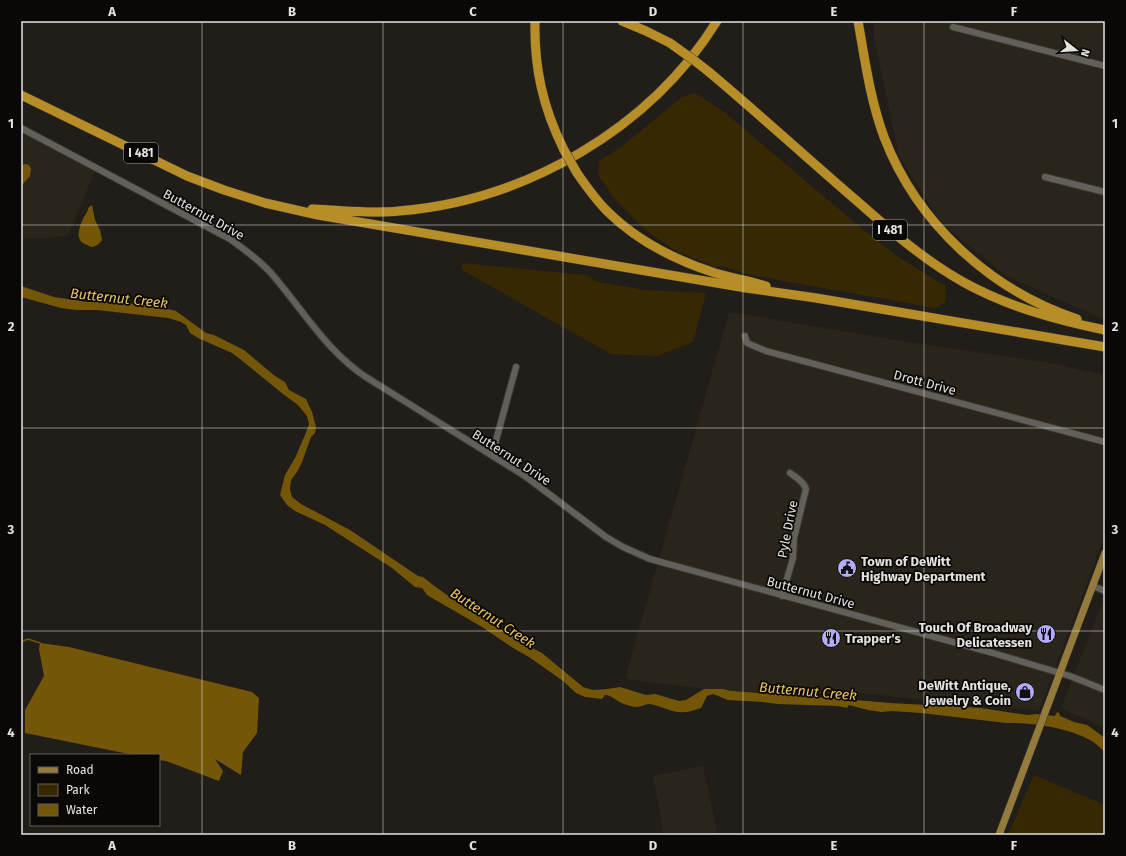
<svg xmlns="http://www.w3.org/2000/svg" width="1126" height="856" font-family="'Fira Sans',sans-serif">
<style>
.built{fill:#2a251a}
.green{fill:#372804}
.water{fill:#735607}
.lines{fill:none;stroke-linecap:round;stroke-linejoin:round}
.stream{stroke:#735607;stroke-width:1.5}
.minor-casing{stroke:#3a3835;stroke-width:8}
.major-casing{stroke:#3a3835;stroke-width:8}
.highway-casing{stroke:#3a3835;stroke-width:10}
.minor{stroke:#63605a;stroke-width:6}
.major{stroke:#957b3b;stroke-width:7}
.highway{stroke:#b68d26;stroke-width:9}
.highway-bridge-casing{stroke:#3a3835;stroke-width:10;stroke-linecap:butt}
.highway-bridge{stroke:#b68d26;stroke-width:9}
.grid{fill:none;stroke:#e4e2df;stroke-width:1;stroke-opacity:0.55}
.labels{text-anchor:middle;stroke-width:3.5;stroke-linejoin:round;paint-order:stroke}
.shield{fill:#090807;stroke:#a2a19e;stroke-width:1}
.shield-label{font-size:12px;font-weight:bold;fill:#e4e2df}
.street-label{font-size:13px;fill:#e4e2df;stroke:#090807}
.poi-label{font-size:13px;font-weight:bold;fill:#e4e2df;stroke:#090807;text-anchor:start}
.water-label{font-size:14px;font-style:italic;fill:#edc263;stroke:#090807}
.neatline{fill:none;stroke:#e4e2df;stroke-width:1.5}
.grid-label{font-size:13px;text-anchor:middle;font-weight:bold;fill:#e4e2df}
</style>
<rect width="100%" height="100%" fill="#211e19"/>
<path class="built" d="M874,21H1105V320L1006,276L942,224L899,156L874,38Z
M21,131L95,171L68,236L41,239L21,238Z
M729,312L921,344L1046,362L1105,375V535L1039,711L868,694L731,691L704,689L625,679Z
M1105,596V728L1061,708Z
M703,766L718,835H664L653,776Z"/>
<path class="green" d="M695,93L724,112L860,227L897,256L945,286L946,295L945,303L935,308L746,274L722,266L715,267L674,250L643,228L614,198L598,175L599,161L621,147L682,97Z
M462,263L586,275L598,282L646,290L706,293L693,342L657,356L611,354L462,270Z
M1034,775L1105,805V835H1008Z"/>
<path class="water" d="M25,164L29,165L31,169L30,176L21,186V166Z
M92,205L95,220L100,230L102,240C99,244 96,247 91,247C89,246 85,244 83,243C75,238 80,226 83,219C85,214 88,213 88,208Z
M21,286L54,297L88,302H115L155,306L176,311L206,333L214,335L244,350L275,376L285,382L289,390L306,399L312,412L316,427L315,433L311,437L302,462L297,472L291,480L290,489L292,497L301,504L350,530L418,576L423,577L433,585L468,610L493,623L498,628L509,633L518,641L542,653L583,687L593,690L607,689L620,687L646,695L655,694L679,701L686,700L704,689H723L731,691L844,699L890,703L981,708L1027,715L1037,714L1055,716L1057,712L1059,713L1060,716L1074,722L1087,725L1105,738V752C1100,748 1096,743 1090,740C1069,728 1030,722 1006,723L921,713L892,711L881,712L868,710L849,705L847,708L838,706L777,704L763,702L728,700L713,694L707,696L701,708C692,711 683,714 673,711C665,709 658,705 649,704C645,704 641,707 637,707C633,707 628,705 624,704C617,702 612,695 605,695L602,699L585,697L576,693L563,681L529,657L513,648L482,627L427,595L422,588L415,587L392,568L325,525L295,511L287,505L280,495L285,475L295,458L305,435L309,424L307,416L298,405L283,394L240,359L232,353L198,338L190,333L186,325L181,322L168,318L97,310H76L61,308L21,297Z
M40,643L69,647L252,692L259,698L257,733L243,752L241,775L215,759L223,771L219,781L166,761L159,760V755H134L25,733V710L44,676L39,649Z"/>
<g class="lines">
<path class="stream" d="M21,642L28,639L40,643"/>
<defs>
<path id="minor" d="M953,27L1105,66
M21,128L230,239C244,249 258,259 270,272C302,308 327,353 369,379L525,476L606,537L623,547L650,559L993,653L1070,676L1105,690
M1045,177L1105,192
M745,336L747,343L766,351L1105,442
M492,455L516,367
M1093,586L1105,591
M782,596L793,558L794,538L806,489C804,482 796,477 790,473"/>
<path id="major" d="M999,835L1105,553"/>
<path id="highway" d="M535,21C534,68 543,108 564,150
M622,21L646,31L670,43
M858,21C865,60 870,99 884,137C917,223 990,290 1077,319
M709,72C759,114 807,158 857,201C891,231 925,261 965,283C1009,307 1056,320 1105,330
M21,95L187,176L224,190L265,203L318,215L746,288L816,298L1105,347
M577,173C586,186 596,200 607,211C637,241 675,260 715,273C732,278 749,281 766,286
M312,209C341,210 370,214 399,211C525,201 650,129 717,21"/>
</defs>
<use href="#minor" class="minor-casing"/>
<use href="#major" class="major-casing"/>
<use href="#highway" class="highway-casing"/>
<use href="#minor" class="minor"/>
<use href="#major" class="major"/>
<use href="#highway" class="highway"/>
<defs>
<path id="highway-bridge" d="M670,43L695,61L709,72
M564,150L577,173"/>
</defs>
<use href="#highway-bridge" class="highway-bridge-casing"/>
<use href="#highway-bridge" class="highway-bridge"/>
</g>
<path class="grid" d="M202,21V835M383,21V835M563,21V835M743,21V835M924,21V835M21,225H1105M21,428H1105M21,631H1105"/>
<defs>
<symbol id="civic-disc" viewBox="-11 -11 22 22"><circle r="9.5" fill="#b5acf8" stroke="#090807"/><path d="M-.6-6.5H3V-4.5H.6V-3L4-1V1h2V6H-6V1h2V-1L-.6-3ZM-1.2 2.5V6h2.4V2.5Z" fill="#111"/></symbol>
<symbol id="restaurant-disc" viewBox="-11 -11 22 22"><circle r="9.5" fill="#b5acf8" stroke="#090807"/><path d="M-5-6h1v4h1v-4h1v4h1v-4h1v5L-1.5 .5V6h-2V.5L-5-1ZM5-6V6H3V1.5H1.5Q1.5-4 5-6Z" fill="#111"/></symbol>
<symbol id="shop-disc" viewBox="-11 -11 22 22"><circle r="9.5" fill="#b5acf8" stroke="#090807"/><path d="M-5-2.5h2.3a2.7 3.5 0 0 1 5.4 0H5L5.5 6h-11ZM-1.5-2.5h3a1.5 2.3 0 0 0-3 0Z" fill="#111"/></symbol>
</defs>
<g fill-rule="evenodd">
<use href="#civic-disc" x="836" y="557" width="22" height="22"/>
<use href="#restaurant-disc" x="1035" y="623" width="22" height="22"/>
<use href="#restaurant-disc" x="820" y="627" width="22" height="22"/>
<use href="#shop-disc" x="1014" y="681" width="22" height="22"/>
</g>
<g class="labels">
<g class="shield">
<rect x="124" y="143" width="34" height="20" rx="3"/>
<rect x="873" y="220" width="34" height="20" rx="3"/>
</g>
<g class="shield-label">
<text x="141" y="157">I 481</text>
<text x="890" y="234">I 481</text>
</g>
<g class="street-label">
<text transform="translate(204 214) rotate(29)" y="5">Butternut Drive</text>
<text transform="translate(925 382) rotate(15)" y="5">Drott Drive</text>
<text transform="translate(512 457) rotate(33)" y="5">Butternut Drive</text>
<text transform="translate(787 529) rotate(-79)" y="5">Pyle Drive</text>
<text transform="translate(811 592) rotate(15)" y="5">Butternut Drive</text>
</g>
<g class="poi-label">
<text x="861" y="566">Town of DeWitt<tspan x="861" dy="15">Highway Department</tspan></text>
<text x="1032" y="632" text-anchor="end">Touch Of Broadway<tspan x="1032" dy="15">Delicatessen</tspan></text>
<text x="845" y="643">Trapper's</text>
<text x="1011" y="690" text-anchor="end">DeWitt Antique,<tspan x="1011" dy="15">Jewelry &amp; Coin</tspan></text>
</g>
<g class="water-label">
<text transform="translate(119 298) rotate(6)" y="5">Butternut Creek</text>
<text transform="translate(493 618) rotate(33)" y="5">Butternut Creek</text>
<text transform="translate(808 691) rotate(5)" y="5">Butternut Creek</text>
</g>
</g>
<rect width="1126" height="856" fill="none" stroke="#090807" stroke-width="44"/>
<rect x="30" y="754" width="130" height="72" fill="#090807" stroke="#615f5d"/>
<rect x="38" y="767" width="20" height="6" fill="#957b3b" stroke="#615f5d"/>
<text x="66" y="774" font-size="12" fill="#e4e2df">Road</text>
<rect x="38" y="784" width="20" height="12" fill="#372804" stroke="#615f5d"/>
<text x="66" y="794" font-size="12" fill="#e4e2df">Park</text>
<rect x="38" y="804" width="20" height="12" fill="#735607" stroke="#615f5d"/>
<text x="66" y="814" font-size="12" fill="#e4e2df">Water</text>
<g transform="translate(1076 50) rotate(107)" stroke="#090807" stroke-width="3" paint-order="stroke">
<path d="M0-3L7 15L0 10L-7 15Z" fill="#e4e2df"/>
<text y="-6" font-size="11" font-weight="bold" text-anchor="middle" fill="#e4e2df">N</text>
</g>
<rect x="22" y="22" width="1082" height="812" class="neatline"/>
<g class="grid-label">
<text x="112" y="16">A</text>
<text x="292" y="16">B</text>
<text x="473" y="16">C</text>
<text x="653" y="16">D</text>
<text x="834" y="16">E</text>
<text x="1014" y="16">F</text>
<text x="11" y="128">1</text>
<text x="1115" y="128">1</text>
<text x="11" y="331">2</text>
<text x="1115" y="331">2</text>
<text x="11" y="534">3</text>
<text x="1115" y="534">3</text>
<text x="11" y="737">4</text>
<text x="1115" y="737">4</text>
<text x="112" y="850">A</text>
<text x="292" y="850">B</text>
<text x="473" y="850">C</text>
<text x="653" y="850">D</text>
<text x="834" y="850">E</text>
<text x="1014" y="850">F</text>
</g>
</svg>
